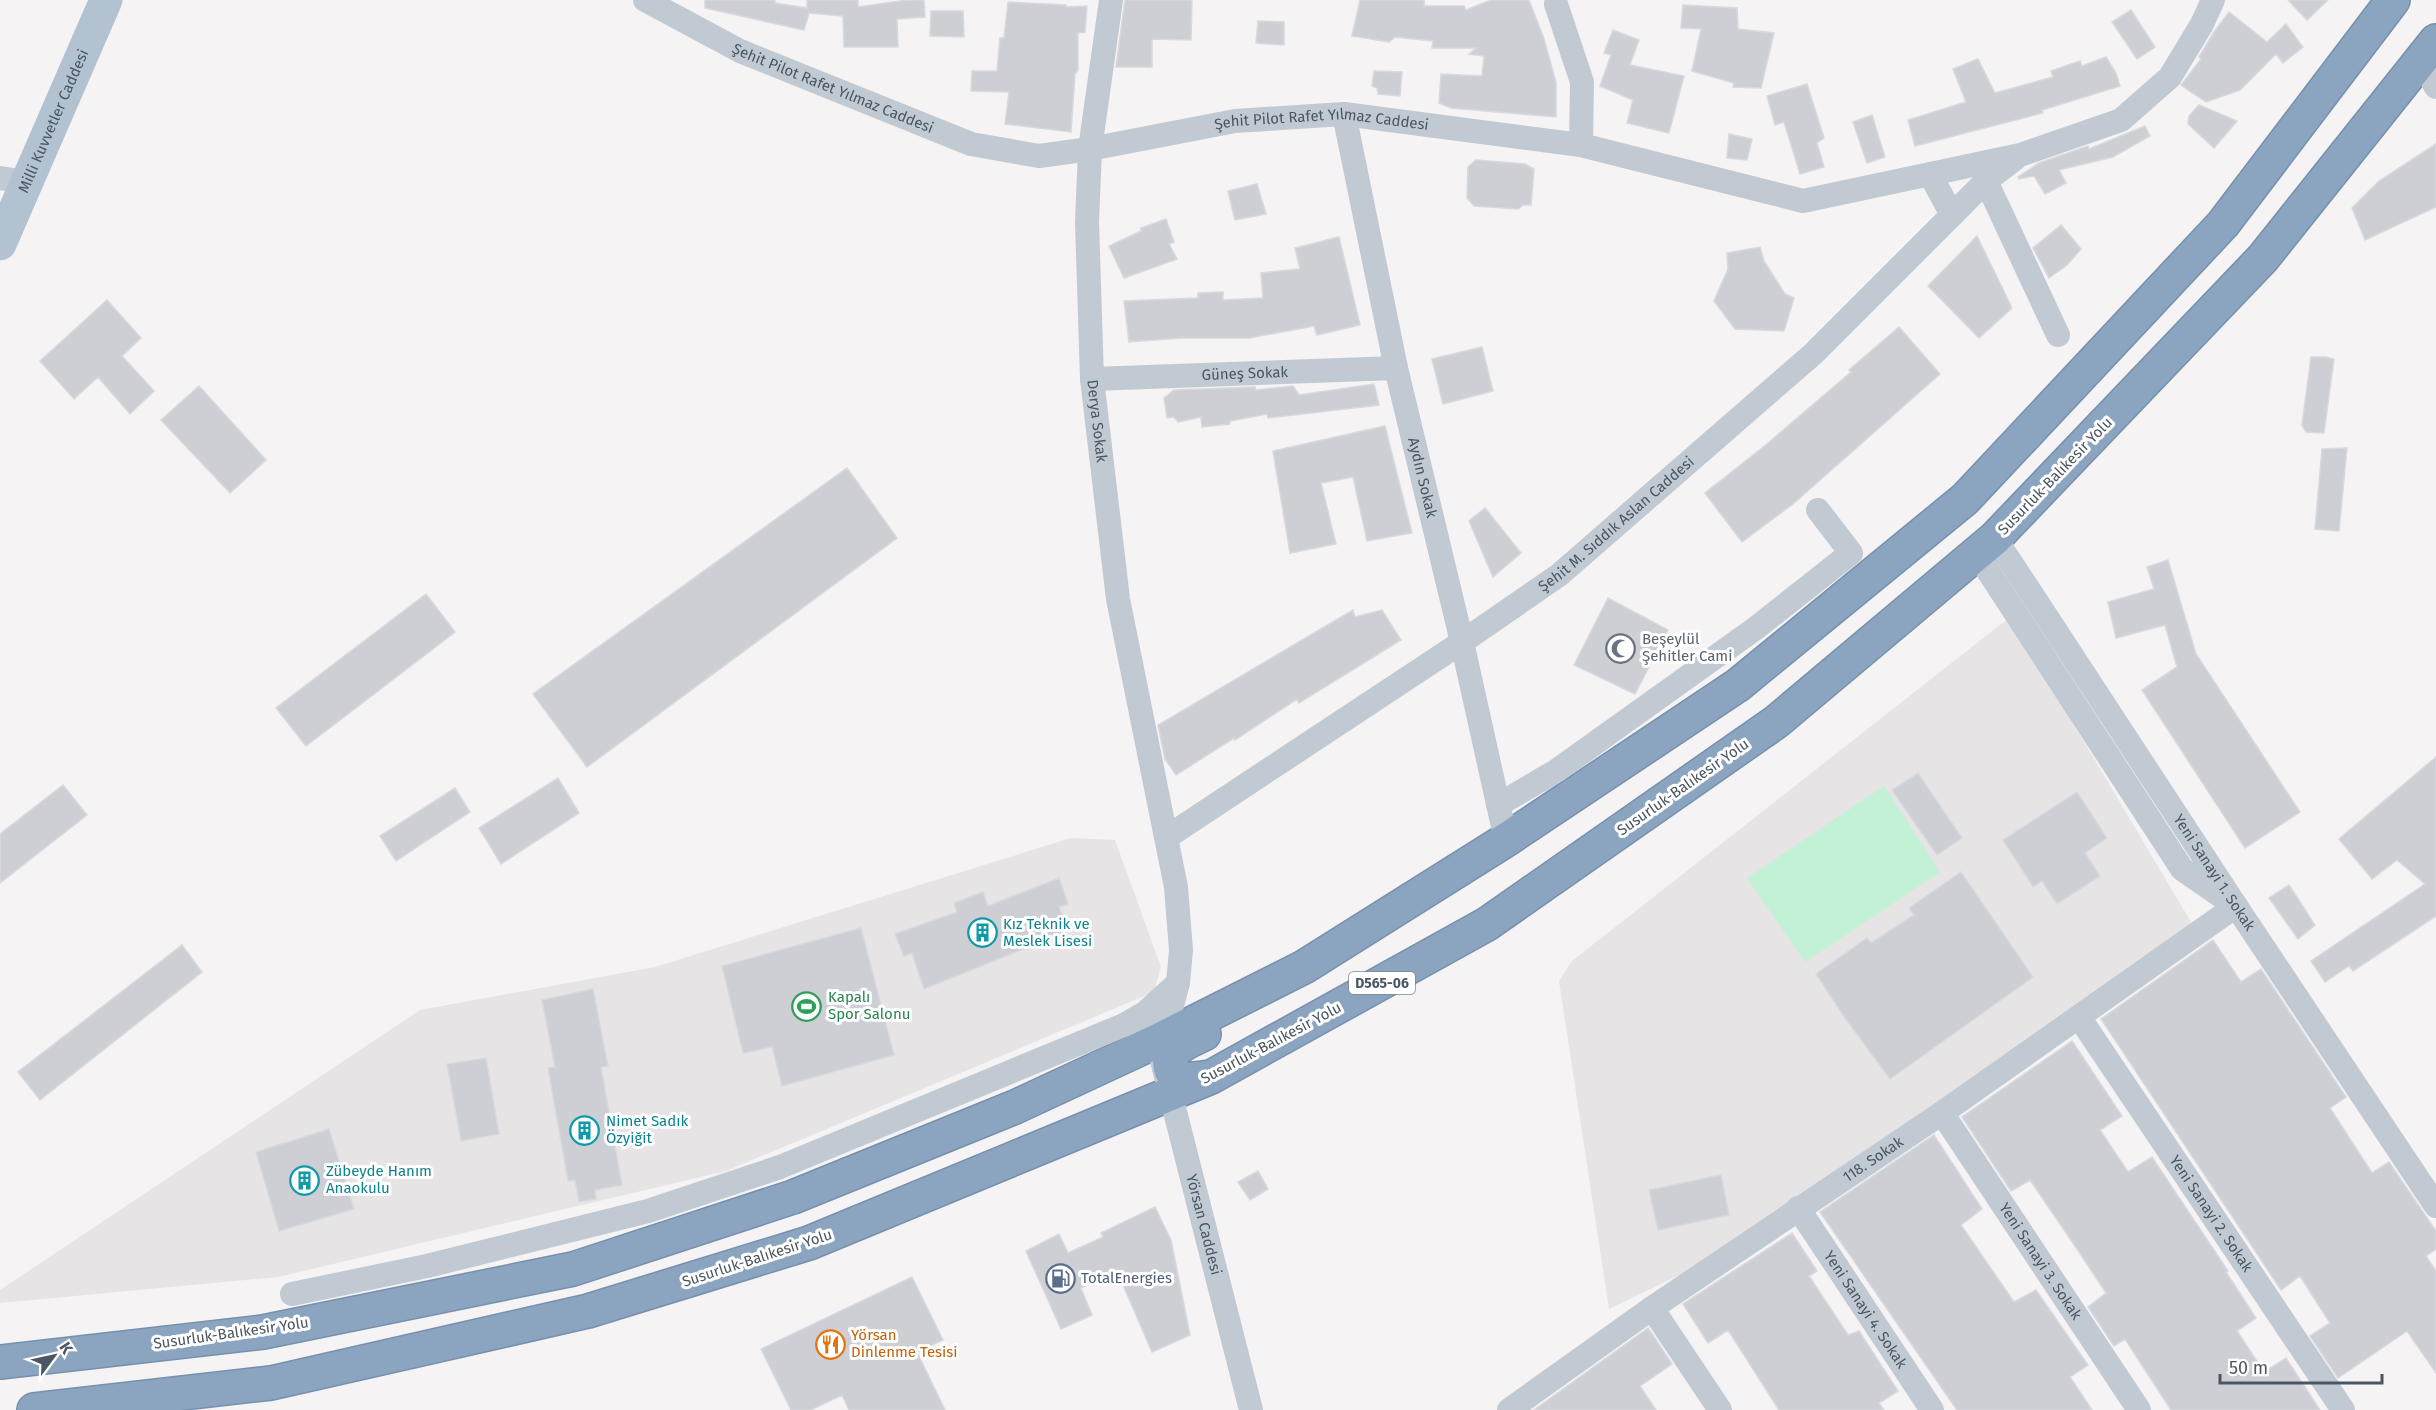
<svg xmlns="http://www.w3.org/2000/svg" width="2436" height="1410" font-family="'Fira Sans',sans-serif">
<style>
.education{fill:#e6e4e5}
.green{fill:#c3f1d5}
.building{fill:#cdcfd5;stroke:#d7d9de;stroke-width:1.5}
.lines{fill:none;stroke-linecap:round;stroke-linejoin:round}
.highway-casing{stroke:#7690ad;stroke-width:36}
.street{stroke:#c1cad2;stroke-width:24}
.primary{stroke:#b3c2d1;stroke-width:33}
.highway{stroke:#8ba5c1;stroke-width:33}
.labels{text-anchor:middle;stroke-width:6;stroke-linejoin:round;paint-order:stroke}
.shield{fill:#fff;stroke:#808990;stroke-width:1.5}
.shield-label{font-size:14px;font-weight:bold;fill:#4a5661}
.street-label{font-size:15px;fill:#4a5661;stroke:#fff}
.worship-label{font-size:15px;fill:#5b616d;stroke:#fff;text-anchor:start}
.culture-label{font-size:15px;fill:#0d838f;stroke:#fff;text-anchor:start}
.leisure-label{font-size:15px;fill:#27864d;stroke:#fff;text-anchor:start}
.service-label{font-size:15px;fill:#4e5e75;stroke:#fff;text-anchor:start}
.food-label{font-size:15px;fill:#c56008;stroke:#fff;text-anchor:start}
</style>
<rect width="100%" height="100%" fill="#f5f3f3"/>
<path class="education" d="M2010,617L2194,927L1694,1268L1609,1309L1559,981L1572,961Z
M1071,838L1115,840L1161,967L1154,992L726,1171L278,1277L0,1303V1290L420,1010L655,967Z"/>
<path class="green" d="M1884,786L1940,872L1805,962L1747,878Z"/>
<path class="building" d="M705,0H775V3L807,8V0H858V7L907,0H924L925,17L897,19L898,47H844L843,16L809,13L804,30L705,8Z
M1125,0H1192L1191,40L1152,39V67H1116Z
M1360,0H1424V6H1464L1466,10L1491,0H1529L1544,39L1556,82V117L1451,108L1439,103L1441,74L1482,76L1484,56L1469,54L1476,48H1432L1433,41L1395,37L1389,42L1352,36Z
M2288,0H2328L2307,20Z
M1008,2L1066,5L1067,7L1087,6L1085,32L1078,33V70L1075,74L1071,132L1005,124L1009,92L971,91L972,71H997L1000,38H1004Z
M1683,5L1737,8L1738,29L1774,33L1761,88L1733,87L1734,83L1692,71L1701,29L1681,28Z
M2131,10L2155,47L2137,59L2112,22Z
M931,11H963L964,37L930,36Z
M2229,12L2267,42L2286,24L2303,47L2283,63L2276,54L2240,90L2206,102L2181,85L2201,59L2199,57L2214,32Z
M1258,21L1284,22V45L1256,43Z
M1613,30L1639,40L1630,65L1684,76L1669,133L1627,123L1633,100L1600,86L1611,55L1604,53Z
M2106,57L2116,73L2120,86L2042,110L2043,113L1915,146L1908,120L1966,102L1953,69L1978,59L1995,93L2053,77L2051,71L2080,61L2082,66Z
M1374,71L1402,72L1400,96L1378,94L1377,88L1372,86Z
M1807,84L1824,138L1817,143L1824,167L1800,174L1784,122L1775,125L1767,96Z
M2199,105L2237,121L2214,148L2188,124L2189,116Z
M1872,115L1885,157L1867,163L1853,122Z
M2145,126L2150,136L2113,157L2059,170L2066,183L2045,194L2034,176L2019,179L2018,177L2039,163L2088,146L2089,149Z
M1729,134L1752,139L1747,160L1727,158Z
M2436,144V207L2365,240L2352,208L2379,181Z
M1476,160L1525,164L1534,169L1531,205H1523L1518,209L1474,206L1467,198L1468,167Z
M1257,184L1266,214L1235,220L1228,191Z
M1166,219L1174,242L1169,244L1177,259L1124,278L1109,246L1141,231V228Z
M2061,225L2081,249L2067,265L2049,278L2033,248Z
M1977,236L2012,308L1979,338L1928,286Z
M1339,237L1360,325L1317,335L1314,326L1249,338H1181L1129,342L1124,301L1198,298V293L1223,292V300L1263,298L1261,273L1300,269L1295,248Z
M1760,247L1764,261L1785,294L1794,298L1784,331L1735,329L1714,301L1728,269L1727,253Z
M107,300L141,338L122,356L154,391L130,414L98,377L74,399L40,361Z
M1899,327L1940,374L1793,504L1742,542L1705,493L1767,444L1851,372L1849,370Z
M1482,347L1493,391L1443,404L1432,359Z
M2311,357H2326L2334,359L2324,433L2306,432L2302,425Z
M1374,384L1379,405L1268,418L1267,414L1230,421V424L1202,427L1201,417L1178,422L1174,417L1167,418L1164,398L1174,390L1255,387L1256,390L1293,386L1299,395Z
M199,386L266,460L230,493L161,420Z
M1385,426L1412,533L1367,541L1353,477L1321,483L1336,544L1290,553L1273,451Z
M2347,448L2339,531L2315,529L2322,449Z
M847,468L897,538L587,767L533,694Z
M1485,508L1521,553L1493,577L1469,521Z
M2168,560L2196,654L2300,812L2245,848L2142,690L2177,667L2165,625L2116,638L2108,602L2154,589L2147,567Z
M426,594L455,632L306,746L276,708Z
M1608,598L1668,630L1635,694L1574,665Z
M1353,610L1355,617L1382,610L1401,640L1299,703L1297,699L1235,740L1234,738L1176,775L1165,759L1158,725Z
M2436,757V916L2353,971L2349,966L2325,982L2311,961L2425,884L2397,860L2372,879L2339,839Z
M1918,773L1962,838L1937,855L1892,790Z
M558,778L579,813L501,864L479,828Z
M63,785L87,815L0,883V834Z
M455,788L470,812L396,861L380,836Z
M2077,792L2107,838L2085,853L2100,876L2057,904L2042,881L2033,887L2003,840Z
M1961,872L2033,977L1890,1079L1845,1018L1816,974L1867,938L1871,943L1914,915L1909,908Z
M1059,878L1068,904L1059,907L1068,931L924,989L912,953L904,956L895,934L957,912L954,903L983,892L988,906Z
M2289,885L2315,925L2298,939L2269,898Z
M861,928L894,1055L782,1086L772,1047L743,1053L722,966Z
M2213,940L2241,982L2261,969L2346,1097L2330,1108L2372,1173L2389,1162L2436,1231V1249L2426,1256L2436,1271V1373L2407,1331L2338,1378L2310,1336L2330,1323L2300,1276L2281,1290L2101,1019Z
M182,945L202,972L40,1100L18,1072Z
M593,989L608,1066L601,1067L622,1185L595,1190L596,1199L579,1202L575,1180L568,1181L548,1068L555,1067L542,1000Z
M2072,1041L2122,1116L2100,1130L2128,1172L2152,1157L2228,1271L2226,1272L2256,1318L2237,1331L2264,1372L2286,1358L2320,1410H2171L2125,1339L2114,1346L2088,1307L2106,1293L2079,1252L2030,1180L2011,1191L1962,1117Z
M486,1058L499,1134L461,1141L447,1064Z
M329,1129L354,1209L279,1231L256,1152Z
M1934,1135L1982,1209L1961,1225L2014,1302L2036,1290L2088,1365L2070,1377L2092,1410H1957L1820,1212Z
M1258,1171L1268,1189L1250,1200L1238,1182Z
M1721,1175L1729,1215L1658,1230L1649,1190Z
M1155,1207L1171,1240L1190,1335L1152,1352L1117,1271L1081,1288L1092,1315L1061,1329L1026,1251L1059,1234L1068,1253L1103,1237L1101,1233Z
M1792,1233L1817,1271L1809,1276L1848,1335L1859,1331L1898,1391L1879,1403L1884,1410H1779L1728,1330L1708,1343L1683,1304Z
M912,1277L943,1340L917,1352L945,1410H849L842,1395L811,1410H791L761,1349Z
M1648,1328L1672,1364L1640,1386L1656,1410H1534Z"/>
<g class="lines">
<defs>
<path id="highway" d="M1204,1034C1194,1039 1182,1043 1175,1051C1171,1055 1169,1060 1170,1065C1171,1085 1198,1078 1211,1077
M0,1362L263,1332L573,1269L793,1197L1015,1107L1157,1041L1304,967L1506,840L1738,685L1965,499L2223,224L2393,0
M34,1410L271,1383L588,1311L809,1243L1211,1077L1487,924L1776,722L1995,538L2263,258L2436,41"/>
</defs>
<use href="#highway" class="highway-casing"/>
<g class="street">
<path id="s1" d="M645,0L740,51L971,144L1039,156L1090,149L1235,121L1344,114L1581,145L1803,201L2020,155L2121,120L2170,77L2202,24L2213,0"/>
<path id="s2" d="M1111,0L1090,149L1087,222L1092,379L1118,599L1176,887L1181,950L1178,983L1166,1028L1157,1041"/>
<path d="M1556,4L1582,82L1581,145"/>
<path d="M2421,61L2436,87"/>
<path id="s3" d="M1344,114L1396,368L1462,642L1506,840"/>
<path d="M1930,174L1952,215"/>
<path d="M0,178L27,182"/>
<path d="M1986,181L2058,335"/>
<path id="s4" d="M1092,379L1396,368"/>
<path id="s5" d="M1995,538L2236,906L2436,1206"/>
<path d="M1977,554L2182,869L2227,900"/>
<path d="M1498,805L1556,771L1756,628L1851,553L1818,510"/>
<path id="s6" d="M1167,837L1462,642L1559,575L1813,354L1986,181L2016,158"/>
<path id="s7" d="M2079,1017L2343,1410"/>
<path d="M1124,1025L1145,1013L1178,983"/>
<path id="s8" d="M1942,1113L2139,1410"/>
<path id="s9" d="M1798,1208L1932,1410"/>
<path id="s10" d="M292,1294L427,1266L648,1211L780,1167L1124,1025L1146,1026L1157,1041L1251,1410"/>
<path d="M1652,1308L1720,1410"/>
<path id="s11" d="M1509,1410L1652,1308L1942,1113L2236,906"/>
</g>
<path class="primary" id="s12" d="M0,244L106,0"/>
<use href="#highway" class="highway"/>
</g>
<defs>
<symbol id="mosque-ring" viewBox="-11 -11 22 22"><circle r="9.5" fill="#fff" stroke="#6b7280" stroke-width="1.5"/><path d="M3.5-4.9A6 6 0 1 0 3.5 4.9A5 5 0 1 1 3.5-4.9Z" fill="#6b7280"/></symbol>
<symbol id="building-ring" viewBox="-11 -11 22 22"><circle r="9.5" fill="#fff" stroke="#0f9aa8" stroke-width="1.5"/><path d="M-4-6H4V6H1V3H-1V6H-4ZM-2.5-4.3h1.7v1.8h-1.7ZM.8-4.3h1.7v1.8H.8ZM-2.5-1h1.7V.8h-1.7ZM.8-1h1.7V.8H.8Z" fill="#0f9aa8"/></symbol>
<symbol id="stadium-ring" viewBox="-11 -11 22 22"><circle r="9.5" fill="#fff" stroke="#2e9e5b" stroke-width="1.5"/><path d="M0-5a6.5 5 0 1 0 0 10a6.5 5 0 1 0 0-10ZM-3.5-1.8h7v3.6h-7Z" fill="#2e9e5b"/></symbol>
<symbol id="fuel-ring" viewBox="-11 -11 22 22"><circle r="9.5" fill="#fff" stroke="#5c6f8a" stroke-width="1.5"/><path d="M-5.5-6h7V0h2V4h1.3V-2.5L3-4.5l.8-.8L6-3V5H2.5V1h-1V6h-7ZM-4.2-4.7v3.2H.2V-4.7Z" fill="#5c6f8a"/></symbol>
<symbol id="restaurant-ring" viewBox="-11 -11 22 22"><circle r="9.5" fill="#fff" stroke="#e8710a" stroke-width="1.5"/><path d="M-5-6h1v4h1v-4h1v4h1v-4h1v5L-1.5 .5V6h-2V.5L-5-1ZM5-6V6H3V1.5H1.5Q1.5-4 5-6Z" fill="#e8710a"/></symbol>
</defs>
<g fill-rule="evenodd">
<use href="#mosque-ring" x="1604" y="632" width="33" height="33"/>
<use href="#building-ring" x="966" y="916" width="33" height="33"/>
<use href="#stadium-ring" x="790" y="990" width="33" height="33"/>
<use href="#building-ring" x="568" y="1114" width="33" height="33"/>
<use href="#building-ring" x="288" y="1164" width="33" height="33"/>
<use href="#fuel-ring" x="1044" y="1262" width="33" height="33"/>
<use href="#restaurant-ring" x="814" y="1328" width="33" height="33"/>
</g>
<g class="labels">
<rect class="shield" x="1349" y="972" width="66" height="22" rx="4.5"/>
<g class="shield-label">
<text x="1382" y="988">D565-06</text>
</g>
<g class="street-label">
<text dy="5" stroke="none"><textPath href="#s1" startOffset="208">Şehit Pilot Rafet Yılmaz Caddesi</textPath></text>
<text dy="5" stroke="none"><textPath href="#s12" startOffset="134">Milli Kuvvetler Caddesi</textPath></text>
<text dy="5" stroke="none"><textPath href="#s1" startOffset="712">Şehit Pilot Rafet Yılmaz Caddesi</textPath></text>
<text dy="5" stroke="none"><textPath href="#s4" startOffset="153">Güneş Sokak</textPath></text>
<text dy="5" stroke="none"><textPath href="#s2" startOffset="423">Derya Sokak</textPath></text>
<text transform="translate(2055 476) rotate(-46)" y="5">Susurluk-Balıkesir Yolu</text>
<text dy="5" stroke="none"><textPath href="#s3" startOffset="372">Aydın Sokak</textPath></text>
<text dy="5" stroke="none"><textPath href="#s6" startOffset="548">Şehit M. Sıddık Aslan Caddesi</textPath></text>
<text transform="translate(1683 787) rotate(-35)" y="5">Susurluk-Balıkesir Yolu</text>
<text dy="5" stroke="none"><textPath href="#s5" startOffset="400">Yeni Sanayi 1. Sokak</textPath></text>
<text transform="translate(1271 1043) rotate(-28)" y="5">Susurluk-Balıkesir Yolu</text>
<text dy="5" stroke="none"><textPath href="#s11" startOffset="442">118. Sokak</textPath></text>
<text dy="5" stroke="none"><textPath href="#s7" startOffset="237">Yeni Sanayi 2. Sokak</textPath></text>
<text dy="5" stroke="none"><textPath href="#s10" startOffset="1107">Yörsan Caddesi</textPath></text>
<text transform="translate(757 1258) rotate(-18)" y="5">Susurluk-Balıkesir Yolu</text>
<text dy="5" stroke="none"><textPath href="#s8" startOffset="178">Yeni Sanayi 3. Sokak</textPath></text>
<text dy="5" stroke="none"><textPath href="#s9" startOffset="122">Yeni Sanayi 4. Sokak</textPath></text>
<text transform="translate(231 1333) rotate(-8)" y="5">Susurluk-Balıkesir Yolu</text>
</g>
<g class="worship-label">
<text x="1642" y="644">Beşeylül<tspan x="1642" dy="17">Şehitler Cami</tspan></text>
</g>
<g class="culture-label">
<text x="1003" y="929">Kız Teknik ve<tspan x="1003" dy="17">Meslek Lisesi</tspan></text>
<text x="606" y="1126">Nimet Sadık<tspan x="606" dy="17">Özyiğit</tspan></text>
<text x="326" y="1176">Zübeyde Hanım<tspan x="326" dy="17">Anaokulu</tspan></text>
</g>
<g class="leisure-label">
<text x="828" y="1002">Kapalı<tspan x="828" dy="17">Spor Salonu</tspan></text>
</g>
<g class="service-label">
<text x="1081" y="1283">TotalEnergies</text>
</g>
<g class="food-label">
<text x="851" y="1340">Yörsan<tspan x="851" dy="17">Dinlenme Tesisi</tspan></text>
</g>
</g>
<g transform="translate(54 1356) rotate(57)" stroke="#ffffff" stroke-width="4.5" paint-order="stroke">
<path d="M0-4.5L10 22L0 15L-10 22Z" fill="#4a5661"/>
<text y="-9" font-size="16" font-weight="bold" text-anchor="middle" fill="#4a5661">K</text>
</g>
<path d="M2220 1374v9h162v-9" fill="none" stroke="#4a5661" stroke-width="3"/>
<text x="2229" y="1374" font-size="18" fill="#4a5661" stroke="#ffffff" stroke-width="4.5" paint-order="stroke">50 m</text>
</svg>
